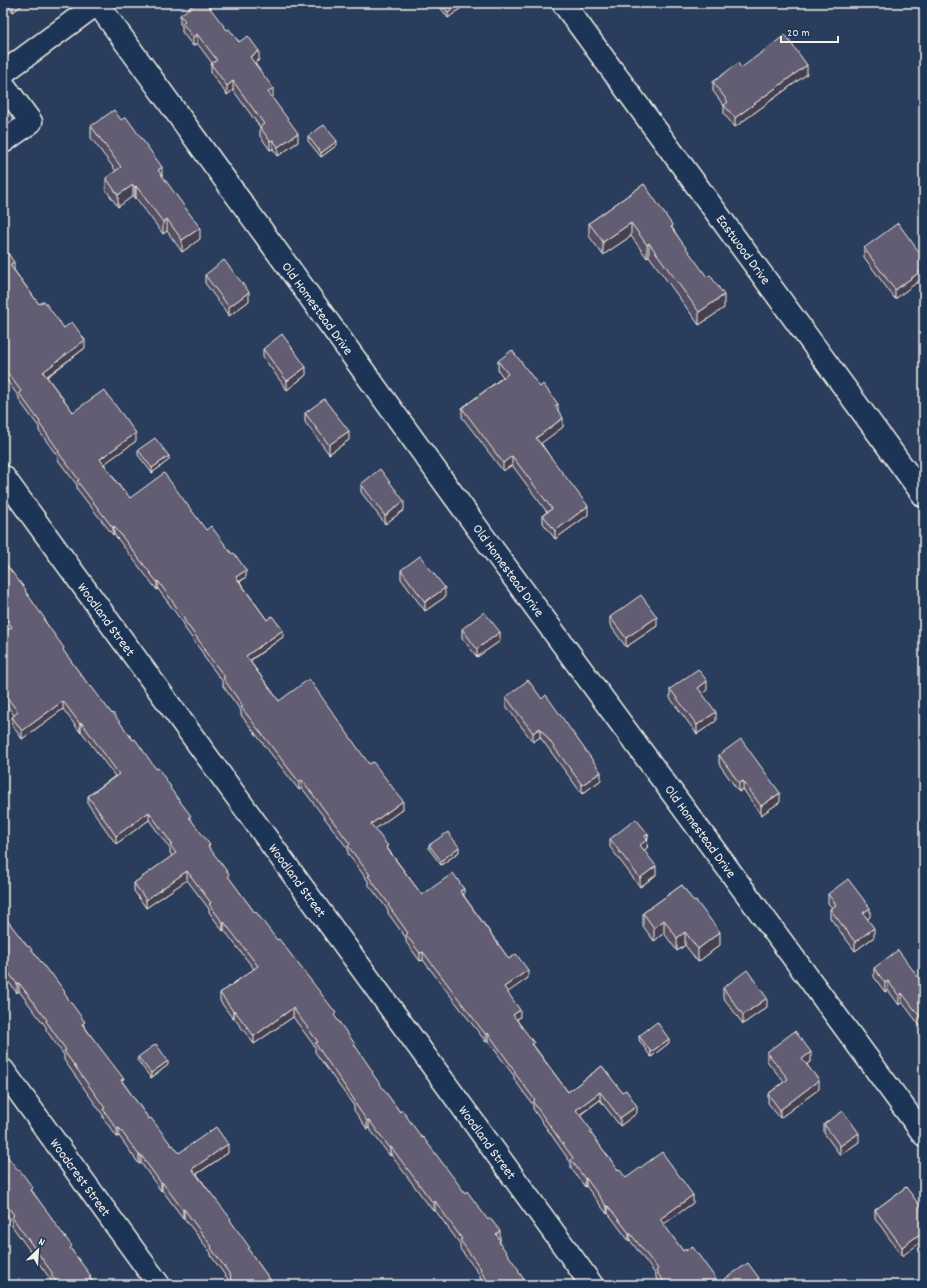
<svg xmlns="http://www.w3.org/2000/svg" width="927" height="1288" font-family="Dekko,sans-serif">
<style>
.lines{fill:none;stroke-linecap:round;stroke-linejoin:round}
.minor-casing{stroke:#f4f1e8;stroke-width:25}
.minor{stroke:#1d3557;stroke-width:22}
.wall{fill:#545062;stroke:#f4f1e8}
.shaded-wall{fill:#454150;stroke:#f4f1e8}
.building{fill:#625d72;stroke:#f4f1e8}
.labels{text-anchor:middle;stroke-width:3;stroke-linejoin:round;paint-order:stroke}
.street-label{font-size:14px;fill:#f4f1e8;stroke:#1d3557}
</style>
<rect width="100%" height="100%" fill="#2b3d5c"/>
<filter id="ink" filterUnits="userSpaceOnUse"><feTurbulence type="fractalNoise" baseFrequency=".025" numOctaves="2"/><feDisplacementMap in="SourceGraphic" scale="8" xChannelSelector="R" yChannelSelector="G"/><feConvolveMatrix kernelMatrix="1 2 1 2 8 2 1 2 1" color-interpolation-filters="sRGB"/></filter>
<g filter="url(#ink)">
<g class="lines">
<defs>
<path id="minor" d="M97,3L486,540L924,1135
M563,3L924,496
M3,73L98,3
M3,84L31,122L3,142
M3,476L592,1285
M3,1070L159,1285"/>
</defs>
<use href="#minor" class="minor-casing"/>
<use href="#minor" class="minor"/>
</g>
<path class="wall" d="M3,3H25L13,12L8,6L3,10Z
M437,3H466V4L448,18Z
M180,15L227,30L259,60L255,63L273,97L272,98L298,142L278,156L273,149L270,150L260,136V127L233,90L227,95L211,73V64L212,63L197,43L193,46L182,32V26L180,24Z
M741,68L807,74L735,127L724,114V106L713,91V82Z
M91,126L162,177L200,239L182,252L167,231L163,234L136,198L135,199L133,196L118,207L106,190V178L116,171L91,138Z
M308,136L337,145L321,157L308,141Z
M644,184L724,308L699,325L649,256L647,258L631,236L603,255L589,236V223Z
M3,246L14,270L39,304L85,348L47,377L73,412L136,441L104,464L123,491L130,498L206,530L246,577L240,582L267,620L283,637L250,661L279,701L369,764L403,809L375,829L388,849L422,895L464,896L509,959L528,978L507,992L520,1017L517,1020L534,1046L568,1092L602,1066L637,1113L620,1126L600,1100L580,1115L592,1135L618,1170L626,1178L693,1203L663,1224L683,1251H686L719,1283L759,1285H661L656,1278V1275L630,1240L629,1241L608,1213L607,1214L586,1186L585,1187L571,1168V1163L533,1109V1105L514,1079V1076L488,1041L486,1042L423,960L420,961L406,942V938L388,913V910L368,884V881L348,854V849L302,788L299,790L241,715V711L223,686V682L204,657V655L184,627V624L158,589L157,590L114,534L113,535L77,489V485L58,460V457L39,431V427L19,400V397L3,375Z
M864,248L919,252L924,248V277L895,299L864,257Z
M205,275L249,301L229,316L205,283Z
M263,349L306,375L287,390L263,357Z
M498,361L540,387L558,410L563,427L541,443L588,515L555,539L543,523V515L547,512L512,465L503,471L462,417V408L503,377L498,370Z
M305,413L349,440L329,454L305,422Z
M138,450L169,460L152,473L138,455Z
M361,484L404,510L385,524L361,492Z
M3,556L6,564L45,621L64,652L90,687L133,740L171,790L229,878L255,913L336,1018L355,1046L373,1076L400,1112L422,1138L500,1240V1244L519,1273L528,1285H485L480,1278V1275L460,1249V1244L435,1210L433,1211L391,1155L390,1156L369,1128L367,1129L354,1110V1106L315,1052V1047L293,1017L254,1044L234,1018L233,1019L220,1001V993L254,969L224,930L223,931L209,912V909L187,880L146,908L134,891V883L172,856L170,853V849L149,820L116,844L88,804V796L115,776L81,731L80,732L63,709L22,739L12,725V717L14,715L3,700V633L8,630L6,627V624L3,621Z
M401,570L445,597L425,611L401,579Z
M610,617L657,626L626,647L610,625Z
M462,629L500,641L477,657L462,638Z
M670,689L707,690L702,693L716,721L697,734L670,698Z
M506,697L542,699L601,780L582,794L540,737L533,742L506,706Z
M719,755L780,802L761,815L743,789L739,792L719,764Z
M648,834L647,848L644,851L656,875L640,887L610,847V839Z
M429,845L459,852L441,865L429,849Z
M682,885L720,945L698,962L685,945L677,951L664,933L654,941L643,926V913Z
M828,894L870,917L867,919L874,937L855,951L830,918V909L832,908L828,903Z
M3,917L65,995L85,1027L124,1084L149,1119L172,1146L179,1153H228L197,1174L231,1222L250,1252L274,1285H230V1282L211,1256V1253L184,1218H183L162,1190L161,1191L141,1163L139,1164L119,1136L117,1137L103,1118V1115L64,1060V1055L46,1030V1027L19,991L17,993L3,974Z
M874,968L924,985V1031L902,1002L899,1005L888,990L885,992L874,977Z
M723,988L767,1007L743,1024L723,997Z
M639,1036L669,1043L651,1057L639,1040Z
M767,1052L811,1061L807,1064L819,1089L780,1118L768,1103V1094L784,1082L767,1061Z
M138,1057L168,1065L151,1078L138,1061Z
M824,1124L859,1142L840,1155L824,1133Z
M3,1151L33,1192L95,1285H52L51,1284V1280L12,1226V1222L3,1209Z
M906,1187L902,1256L875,1218V1210Z"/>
<path class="shaded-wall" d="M3,3H8V6L3,10Z
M13,3H25L13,12Z
M461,3H466V4L448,18V13Z
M197,34V43L193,46V37Z
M259,51V60L250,66V57Z
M807,65V74L735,127V118Z
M233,81V90L227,95V86Z
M273,88V97L268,101V92Z
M298,133V142L278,156V147Z
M273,140V149L270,150V141Z
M337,141V145L321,157V153Z
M162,167V179L158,170Z
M133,185V196L118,207V195Z
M136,186V198L135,199V187Z
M167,219V231L163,234V222Z
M631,223V236L603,255V242Z
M200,228V239L182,252V240Z
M649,243V256L647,258V245Z
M14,262V270L10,273V265Z
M924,269V277L895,299V290Z
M249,292V301L229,316V307Z
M724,295V308L699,325V312Z
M85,340V348L43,379V372Z
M306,367V375L287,390V381Z
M558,404V413L555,406Z
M563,418V427L536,447V438Z
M349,431V440L329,454V445Z
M136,433V441L100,467V459Z
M169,456V460L152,473V468Z
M512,456V465L503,471V463Z
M404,501V510L385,524V516Z
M588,506V515L555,539V531Z
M114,526V534L113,535V528Z
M246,570V577L236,584V577Z
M158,581V589L157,590V582Z
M445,588V597L425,611V602Z
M657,617V626L626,647V638Z
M283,630V637L246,663V656Z
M500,632V641L477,657V649Z
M707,681V690L698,697V688Z
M63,701V709L22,739V731Z
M716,712V721L697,734V725Z
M81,722V731L80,732V724Z
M540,728V737L533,742V733Z
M601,772V780L582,794V785Z
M302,780V788L299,790V782Z
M743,781V789L739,792V783Z
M780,793V802L761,815V806Z
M403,801V809L371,832V824Z
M149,812V820L116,844V836Z
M648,834L647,848L640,854V845L645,836Z
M459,847V852L441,865V861Z
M656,866V875L640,887V878Z
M187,871V880L146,908V900Z
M464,889V896L460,891Z
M870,908V917L863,922V913Z
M664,920V933L654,941V928Z
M224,922V930L223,931V923Z
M874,928V937L855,951V942Z
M685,932V945L677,951V938Z
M720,932V945L698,962V949Z
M423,952V960L420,961V953Z
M528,970V978L504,995V987Z
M888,981V990L885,992V983Z
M19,983V991L17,993V984Z
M902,993V1002L899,1005V996Z
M767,998V1007L743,1024V1015Z
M293,1008V1017L254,1044V1036Z
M234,1010V1018L233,1019V1011Z
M520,1010V1017L513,1022V1015Z
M488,1033V1041L486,1042V1035Z
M669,1039V1043L651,1057V1052Z
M811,1052V1061L802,1068V1059Z
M168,1061V1065L151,1078V1073Z
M819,1080V1089L780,1118V1110Z
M600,1092V1100L576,1117V1110Z
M637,1106V1113L620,1126V1118Z
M369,1120V1128L367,1129V1121Z
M119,1128V1136L117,1137V1129Z
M859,1133V1142L840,1155V1146Z
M228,1144V1153L192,1177V1169Z
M391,1147V1155L390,1156V1148Z
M139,1155H141V1163L139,1164Z
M586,1178V1186L585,1187V1179Z
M162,1182V1190L161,1191V1183Z
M693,1195V1203L660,1227V1219Z
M435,1201V1210L433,1211V1203Z
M608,1206V1213L607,1214V1207Z
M184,1209V1218H183V1210Z
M500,1231V1240L496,1243V1234Z
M924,1231V1240L902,1256V1247Z
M629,1233H630V1240L629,1241Z
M759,1278V1285H750Z"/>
<path class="building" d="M196,3H206L227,30L229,29L239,42L248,36L259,51L250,57L273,88L268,92L298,133L278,147L273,140L270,141L260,127L264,124L233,81L227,86L211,64L217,60L197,34L193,37L182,23L185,21L180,15Z
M440,3H461L448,13Z
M785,35L807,65L735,118L724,105L728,102L713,82L738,63L741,68Z
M114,110L121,120L126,117L162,167L158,170L200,228L182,240L167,219L163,222L136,186L135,187L133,185L118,195L106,178L121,167L91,126Z
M324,125L337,141L321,153L308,136Z
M644,184L673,226L671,227L707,277L710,275L724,295L699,312L649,243L647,245L631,223L603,242L589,223Z
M898,223L919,252L924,248V269L895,290L864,248Z
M3,246L14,262L10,265L39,304L44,301L64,328L72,322L85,340L43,372L73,412L104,390L136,433L100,459L123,491L124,490L130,498L164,473L206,530L211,526L232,554L234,553L246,570L236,577L267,620L272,616L283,630L246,656L279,701L309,679L369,764L373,762L403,801L371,824L388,846L386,847L422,895L453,873L464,889L460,891L509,959L516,954L528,970L504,987L520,1010L513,1015L534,1043L532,1044L568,1092L602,1066L622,1092L626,1090L637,1106L620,1118L600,1092L576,1110L592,1131L590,1132L618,1170L619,1169L626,1178L662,1152L693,1195L660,1219L683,1251L686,1249V1251L692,1246L719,1283L748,1263L759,1278L750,1285H666L656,1271L658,1269L630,1233H629L608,1206L607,1207L586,1178L585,1179L571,1160L573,1158L533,1102L535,1100L514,1072L515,1071L488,1033L486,1035L423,952L420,953L406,935L408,933L388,905L389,904L368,876L370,875L348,846L350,844L302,780L299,782L241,707L243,706L223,678L225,677L204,650L205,649L184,620L185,619L158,581L157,582L114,526L113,528L77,481L79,480L58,452L59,451L39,423L40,422L19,393L21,391L3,367Z
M224,260L249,292L229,307L205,275Z
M282,334L306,367L287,381L263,349Z
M512,350L540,387L543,384L558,404L555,406L563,418L536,438L588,506L555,531L543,515L552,509L512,456L503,463L462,408L508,374L498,361Z
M324,399L349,431L329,445L305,413Z
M155,438L169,456L152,468L138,450Z
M380,469L404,501L385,516L361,484Z
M3,556L6,560L4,562L26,590L25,591L45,619L44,620L64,648L63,650L90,687L91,686L112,714L113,713L133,740L135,739L156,769L158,768L171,787L170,788L191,816L189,817L210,845L208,846L229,874L228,876L255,913L256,912L277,940L279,939L336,1013L334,1015L355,1044H354L373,1072L372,1073L400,1112L402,1110L422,1138L423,1137L465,1193L467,1191L488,1220L490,1218L500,1231L496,1234L500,1240L499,1242L519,1270L518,1271L528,1285H491L480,1270L481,1269L460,1240L462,1239L435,1201L433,1203L391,1147L390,1148L369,1120L367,1121L354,1102L355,1101L315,1043L318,1042L293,1008L254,1036L234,1010L233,1011L220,993L258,966L224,922L223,923L209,904L211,903L187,871L146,900L134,883L176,853L170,845L172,844L149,812L116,836L88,796L119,774L81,722L80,724L63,701L22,731L12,717L18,712L3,692V633L12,627L6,619L7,618L3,613Z
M420,556L445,588L425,602L401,570Z
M641,595L657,617L626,638L610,617Z
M484,612L500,632L477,649L462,629Z
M698,669L707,681L698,688L716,712L697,725L670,689Z
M528,680L542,699L546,695L601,772L582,785L540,728L533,733L506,697Z
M741,739L780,793L761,806L743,781L739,783L719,755Z
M636,819L648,834L645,836L647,840L640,845L656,866L640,878L610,839Z
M448,832L459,847L441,861L429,845Z
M848,879L870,908L863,913L874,928L855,942L830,909L836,905L828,894Z
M682,885L694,902L696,901L720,932L698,949L685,932L677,938L664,920L654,928L643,913Z
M3,917L6,921L7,920L28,947L29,946L50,974L51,973L65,992L64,993L85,1022L82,1024L124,1079L121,1080L149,1119L151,1118L172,1146L173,1145L179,1153L216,1127L228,1144L192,1169L231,1219L230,1220L250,1248L248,1249L274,1285H235L230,1277L231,1276L211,1248L212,1247L184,1209L183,1210L162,1182L161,1183L141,1155H139L119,1128L117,1129L103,1109L105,1108L64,1051L66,1050L46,1021L47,1020L19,983L17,984L3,965Z
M898,950L924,985V1022L902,993L899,996L888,981L885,983L874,968Z
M747,970L767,998L743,1015L723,988Z
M657,1022L669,1039L651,1052L639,1036Z
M795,1031L811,1052L802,1059L819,1080L780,1110L768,1094L788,1079L767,1052Z
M156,1044L168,1061L151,1073L138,1057Z
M843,1111L859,1133L840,1146L824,1124Z
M3,1151L18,1170L19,1169L33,1188L31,1190L52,1218H51L72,1246L70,1248L91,1276L89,1277L95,1285H59L51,1275L53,1274L12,1217L14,1215L3,1200Z
M906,1187L924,1211V1231L902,1247L875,1210Z"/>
</g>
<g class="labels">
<g class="street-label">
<text transform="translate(744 249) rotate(54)" y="5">Eastwood Drive</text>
<text transform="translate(318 308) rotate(54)" y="5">Old Homestead Drive</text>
<text transform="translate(509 570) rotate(54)" y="5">Old Homestead Drive</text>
<text transform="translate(107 619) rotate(54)" y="5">Woodland Street</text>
<text transform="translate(701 831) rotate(54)" y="5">Old Homestead Drive</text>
<text transform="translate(298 880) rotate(54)" y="5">Woodland Street</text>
<text transform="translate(488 1142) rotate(54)" y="5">Woodland Street</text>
<text transform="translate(81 1177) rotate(54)" y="5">Woodcrest Street</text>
</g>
</g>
<rect width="927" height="1288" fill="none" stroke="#1d3557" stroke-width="16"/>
<rect x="8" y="8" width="911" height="1272" fill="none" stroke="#f4f1e8" stroke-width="1.5" filter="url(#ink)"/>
<g transform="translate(38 1250) rotate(25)" stroke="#1d3557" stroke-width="3" paint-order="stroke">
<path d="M0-3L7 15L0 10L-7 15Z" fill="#f4f1e8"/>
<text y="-6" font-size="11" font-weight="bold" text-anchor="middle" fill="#f4f1e8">N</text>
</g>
<path d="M781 36v6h57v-6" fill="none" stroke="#f4f1e8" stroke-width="2"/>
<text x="787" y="36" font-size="12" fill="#f4f1e8" stroke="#1d3557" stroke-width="3" paint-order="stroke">20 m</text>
</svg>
